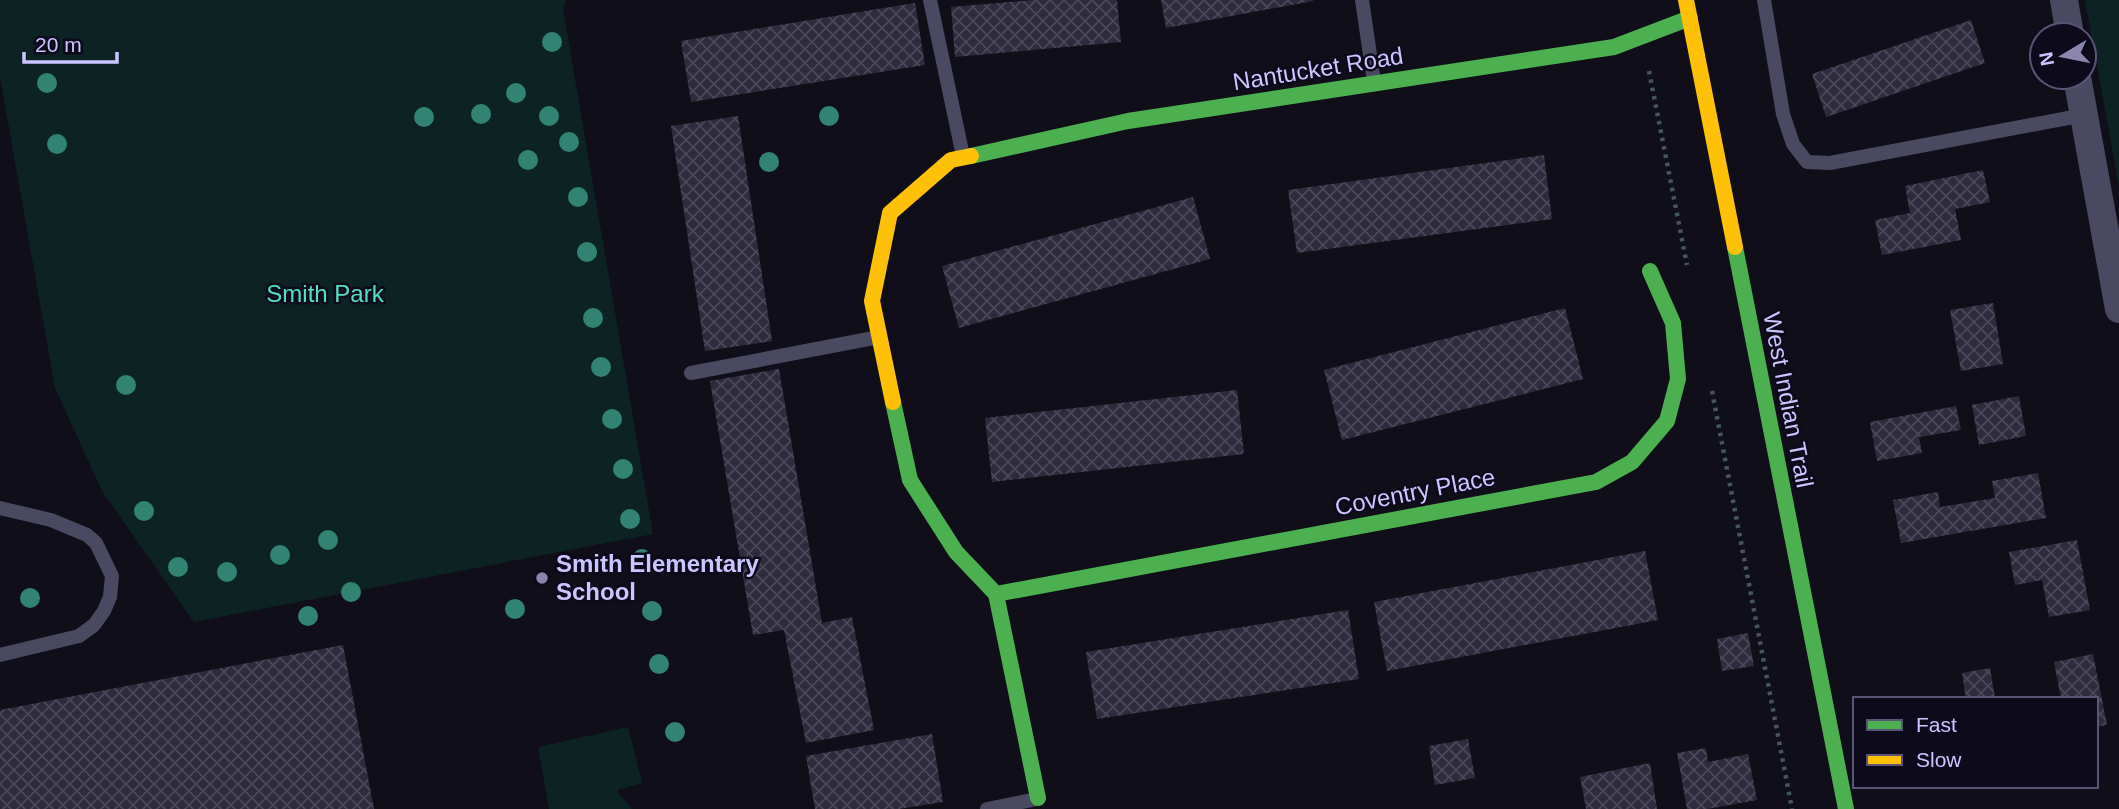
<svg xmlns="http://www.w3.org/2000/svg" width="2119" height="809" font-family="Arial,sans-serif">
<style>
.green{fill:#0d2323}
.building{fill:url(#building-cross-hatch)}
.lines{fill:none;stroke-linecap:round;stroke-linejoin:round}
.path{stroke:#455563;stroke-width:4.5;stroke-dasharray:3.5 5;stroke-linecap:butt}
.lane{stroke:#4a4962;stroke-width:14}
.street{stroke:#4a4962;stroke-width:28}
.fast{stroke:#4caf50;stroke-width:16}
.slow{stroke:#ffc107;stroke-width:16}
.tree{fill:#328372}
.poi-dot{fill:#8a86ae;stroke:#0d0a1c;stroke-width:2.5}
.labels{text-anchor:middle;stroke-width:5;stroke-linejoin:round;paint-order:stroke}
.street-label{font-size:24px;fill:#ccc6ff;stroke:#0d0a1c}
.park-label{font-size:24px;fill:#4ee3bc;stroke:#0d0a1c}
.poi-label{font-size:24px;font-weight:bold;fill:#ccc6ff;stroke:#0d0a1c;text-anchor:start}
</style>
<defs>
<pattern id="building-cross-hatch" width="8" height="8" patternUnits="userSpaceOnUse" patternTransform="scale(1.75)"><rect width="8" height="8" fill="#2e2b3c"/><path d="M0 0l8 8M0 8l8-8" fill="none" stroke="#4b4859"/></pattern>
</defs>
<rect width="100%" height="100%" fill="#100e18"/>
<path class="green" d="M0,0H566L563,9L653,534L194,622L102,491L55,388L0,77Z
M2085,0H2119V186Z
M628,727L642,783L618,790L619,794L632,809H549L538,747Z"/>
<path class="building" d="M1033,0H1117L1121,42L955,57L951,7Z
M1161,0H1313V1L1166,28Z
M915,3L925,65L691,102L681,41Z
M1971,20L1985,63L1826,117L1812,74Z
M738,116L772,341L705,351L671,126Z
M1544,155L1552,219L1297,253L1288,190Z
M1983,170L1990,202L1955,209L1961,240L1882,255L1875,220L1910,213L1905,186Z
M1193,197L1210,259L959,328L942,266Z
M1993,303L2003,364L1961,371L1950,310Z
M1565,308L1583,379L1342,440L1324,370Z
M779,369L822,623L852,617L874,730L806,743L784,630L753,635L710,381Z
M1237,390L1244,454L992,482L985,418Z
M2019,396L2026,436L1979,445L1972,405Z
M1956,406L1961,430L1919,437L1922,453L1877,461L1870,422Z
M2038,473L2046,518L1901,543L1893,500L1938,492L1940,507L1995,498L1992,481Z
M2077,540L2090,610L2049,617L2042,580L2015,585L2009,552Z
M1645,551L1658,620L1387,671L1374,602Z
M1348,610L1359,679L1097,719L1086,652Z
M1748,633L1754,666L1722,671L1717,639Z
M343,645L374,809H0V710Z
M2093,654L2107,725L2096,727V699H2061L2054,662Z
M1990,668L1995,698L1966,699L1962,673Z
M932,734L943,802L899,809H815L806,756Z
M1468,739L1475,778L1435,785L1429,746Z
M1706,748L1708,762L1748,754L1757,800L1707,809H1687L1677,753Z
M1650,763L1657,809H1586L1580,777Z"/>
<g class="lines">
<path class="path" d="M1649,71L1687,265
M1712,391L1792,809"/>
<path class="lane" d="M930,0L963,156
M1362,0L1374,82
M1764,0L1783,114L1793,144L1807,162L1830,163L2084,115
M691,373L879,337
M0,508L51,520L87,535L96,543L112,576L110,597L104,611L94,625L79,636L0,655
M987,809L1037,799"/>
<path class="street" d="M2064,0L2070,35
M2077,77L2119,309"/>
<path class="fast" d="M971,156L1128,121L1614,47L1690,18
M1735,247L1846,809
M893,402L910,480L956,552L996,594L1038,798
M996,594L1596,482L1632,462L1667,421L1678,379L1673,323L1650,271"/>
<path class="slow" d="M1686,0L1735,247
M893,402L872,301L890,213L951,160L971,156"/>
</g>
<g class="tree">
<circle cx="552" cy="42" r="10"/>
<circle cx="47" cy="83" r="10"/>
<circle cx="516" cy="93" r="10"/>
<circle cx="481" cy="114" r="10"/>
<circle cx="549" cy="116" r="10"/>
<circle cx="829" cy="116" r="10"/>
<circle cx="424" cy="117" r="10"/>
<circle cx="569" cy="142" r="10"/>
<circle cx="57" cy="144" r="10"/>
<circle cx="528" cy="160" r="10"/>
<circle cx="769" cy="162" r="10"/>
<circle cx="578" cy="197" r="10"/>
<circle cx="587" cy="252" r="10"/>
<circle cx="593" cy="318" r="10"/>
<circle cx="601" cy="367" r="10"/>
<circle cx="126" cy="385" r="10"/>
<circle cx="612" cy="419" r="10"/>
<circle cx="623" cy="469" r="10"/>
<circle cx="144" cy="511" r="10"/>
<circle cx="630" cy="519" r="10"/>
<circle cx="328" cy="540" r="10"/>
<circle cx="280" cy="555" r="10"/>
<circle cx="642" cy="559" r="10"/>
<circle cx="178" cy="567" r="10"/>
<circle cx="227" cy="572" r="10"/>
<circle cx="351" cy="592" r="10"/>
<circle cx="30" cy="598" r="10"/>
<circle cx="515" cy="609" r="10"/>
<circle cx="652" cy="611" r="10"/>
<circle cx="308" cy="616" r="10"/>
<circle cx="659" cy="664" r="10"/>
<circle cx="675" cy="732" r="10"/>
</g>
<circle class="poi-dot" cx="542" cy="578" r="7"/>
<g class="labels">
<g class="street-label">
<text transform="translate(1318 69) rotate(-9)" y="8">Nantucket Road</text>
<text transform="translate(1788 400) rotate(79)" y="8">West Indian Trail</text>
<text transform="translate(1415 492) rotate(-11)" y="8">Coventry Place</text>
</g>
<g class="park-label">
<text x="325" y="302">Smith Park</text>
</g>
<g class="poi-label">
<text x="556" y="572">Smith Elementary<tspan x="556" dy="28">School</tspan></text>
</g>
</g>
<rect x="1853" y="697" width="245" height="91" fill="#0d0a1c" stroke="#595577" stroke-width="2"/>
<rect x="1867" y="720" width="35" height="10" fill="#4caf50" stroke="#595577" stroke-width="2"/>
<text x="1916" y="732" font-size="21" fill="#ccc6ff">Fast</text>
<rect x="1867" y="755" width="35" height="10" fill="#ffc107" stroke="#595577" stroke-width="2"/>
<text x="1916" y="767" font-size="21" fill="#ccc6ff">Slow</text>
<g transform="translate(2063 56) rotate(260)"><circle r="33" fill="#0d0a1c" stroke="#595577" stroke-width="2"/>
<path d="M0-5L12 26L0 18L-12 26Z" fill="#8a86ae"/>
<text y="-10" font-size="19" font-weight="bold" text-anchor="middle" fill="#ccc6ff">N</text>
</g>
<path d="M24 52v10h93v-10" fill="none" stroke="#ccc6ff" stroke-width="3.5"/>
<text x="35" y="52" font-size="21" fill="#ccc6ff" stroke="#0d0a1c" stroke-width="5" paint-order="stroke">20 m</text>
</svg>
